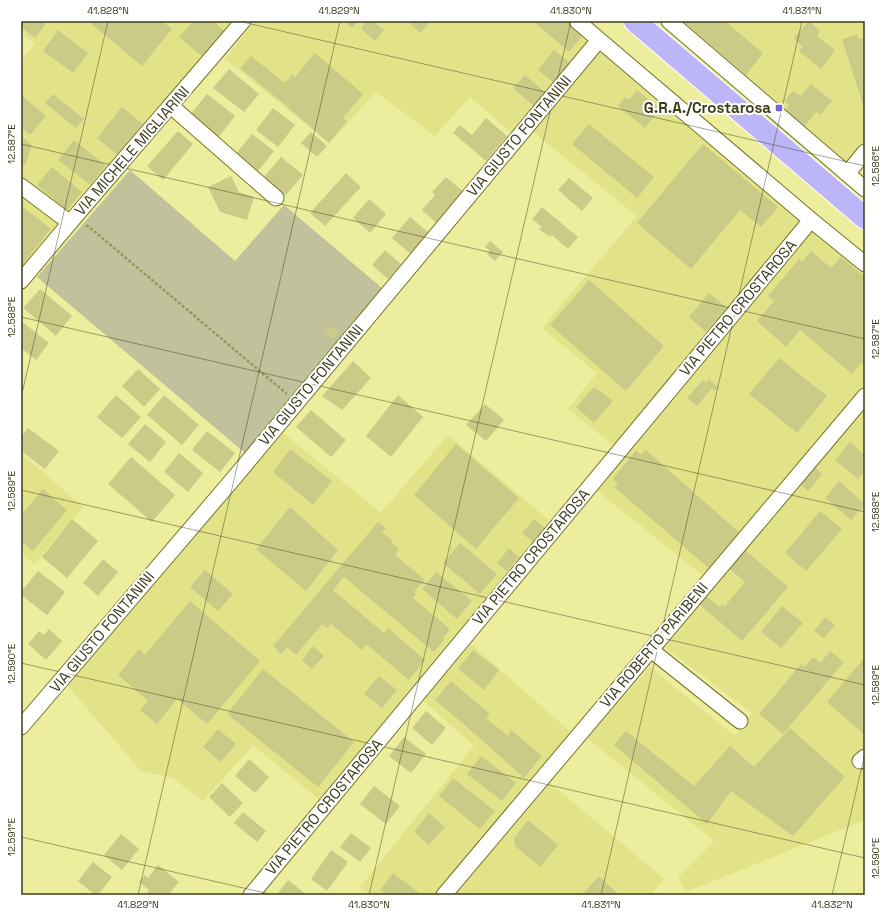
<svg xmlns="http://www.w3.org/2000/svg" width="886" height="916" font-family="'Space Grotesk',sans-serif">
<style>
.built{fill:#e2e289}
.green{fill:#c1c29b}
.building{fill:#cbcb88}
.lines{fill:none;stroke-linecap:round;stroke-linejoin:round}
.minor-casing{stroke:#777626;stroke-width:17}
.highway-casing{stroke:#fff;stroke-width:24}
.path{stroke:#97975e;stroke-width:2.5;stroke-dasharray:3 2;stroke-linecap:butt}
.minor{stroke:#fff;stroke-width:15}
.highway{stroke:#bcb6f8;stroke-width:22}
.ticks{fill:none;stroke:#3c3c1b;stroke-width:1;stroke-opacity:0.45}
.poi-dot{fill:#7860da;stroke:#fff;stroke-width:1.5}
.labels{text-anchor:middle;stroke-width:4;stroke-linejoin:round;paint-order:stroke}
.poi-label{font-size:15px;font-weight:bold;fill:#3c3c1b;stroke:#fff;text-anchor:end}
.street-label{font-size:15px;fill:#3c3c1b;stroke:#fff}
.neatline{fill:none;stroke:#3c3c1b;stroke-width:1.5}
.ticks-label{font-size:10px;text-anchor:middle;fill:#3c3c1b}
</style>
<rect width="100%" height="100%" fill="#eced9d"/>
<path class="built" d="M21,21H235L68,216L21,180V61L35,44L21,32Z
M255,21H569L592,39L514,135L470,97L435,136L376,92L329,143L225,59Z
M679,21H865V145L849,165L752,82Z
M600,48L806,220L616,447L568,409L597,373L542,328L637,216L532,131Z
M21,192L62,223L21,272Z
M812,228L865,273V387L706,578L596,490Z
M865,407V820L686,892L678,877L714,841L587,738L650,667L735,736L752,713L665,648Z
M283,433L381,513L448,435L551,522L322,802L253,745L203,801L173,778L141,771L66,684Z
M21,453L83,507L34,564L21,553Z
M471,644L573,734L439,895H369L360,887L474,746L422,699Z
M549,782L664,879L651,895H456Z"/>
<path class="green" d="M130,170L235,261L284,205L382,288L245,453L37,277Z"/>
<path class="building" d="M21,21H45L47,22L35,38L21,27Z
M88,21H162L172,29L142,66Z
M193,21H213L228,34L206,60L179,37Z
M344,21H358L352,28Z
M367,21H373L384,30L375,41L361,29Z
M407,21H431L420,33Z
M535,21H567L583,35L569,52L534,22Z
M683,21H725L763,53L746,75Z
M809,21L820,31L817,36L835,50L821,69L799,51L803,47L794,38Z
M58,30L88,53L73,73L43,51Z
M857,35L858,39L865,38V111L842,39Z
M554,50L573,65L556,85L538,70Z
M315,53L363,94L343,118L347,121L329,143L284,104L240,68L251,56L285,83L292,75L295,77Z
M229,69L259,94L244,112L213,88Z
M525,75L548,95L536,108L513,88Z
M811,84L832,101L820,115L816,112L804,127L784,111L789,105L784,101L793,91L800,96Z
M637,90L660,109L645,128L618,106L625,97L629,100Z
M53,94L84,119L76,128L45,103Z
M207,94L235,116L217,139L189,116Z
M21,95L46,116L30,135L21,127Z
M122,107L143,124L118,155L97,138Z
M273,108L295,125L278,147L256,130Z
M486,118L507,136L486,161L453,133L460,125L472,135Z
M589,124L654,177L637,198L572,144Z
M178,131L193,144L163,180L147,166Z
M311,132L327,146L317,157L301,143Z
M252,134L274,151L257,172L235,155Z
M21,136L32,145L26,163L21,169Z
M74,140L106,166L90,185L58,160Z
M703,144L778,207L761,227L740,210L691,269L637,223Z
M281,157L303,175L284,197L263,178Z
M52,167L82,192L67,210L37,185Z
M346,173L361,187L325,226L310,213Z
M231,176L239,192L254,197L247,220L220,212L208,187Z
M446,177L465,193L438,224L422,210L435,195L432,192Z
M569,178L593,198L582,211L558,190Z
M369,199L386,214L370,233L353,218Z
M22,206L51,229L21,266V208Z
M542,207L578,237L568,249L552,235L550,237L539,229L542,227L532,219Z
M410,217L429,233L411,254L392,238Z
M490,241L503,252L495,261L487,254L490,251L485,247Z
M385,250L401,264L388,279L372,265Z
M811,251L831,268L841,257L865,277V366L861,363L852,374L800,330L786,347L757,321L774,301L768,296L799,259L802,262Z
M589,280L664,346L626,391L550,325Z
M40,289L72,316L56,336L23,308Z
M709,293L727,308L706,332L689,317Z
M21,321L49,343L36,360L21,348Z
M331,326L339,333L333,339L325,332Z
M779,358L827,396L797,433L749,394Z
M353,361L371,378L342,410L322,396Z
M138,369L160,389L144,407L122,386Z
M709,379L718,387L715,391L712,388L697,406L687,398L703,380L706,382Z
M594,387L613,401L594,423L576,407Z
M116,395L141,417L122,438L97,417Z
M164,395L199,425L182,445L147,415Z
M398,395L423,417L391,457L366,436Z
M485,404L504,420L486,441L466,425Z
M311,410L346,440L331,457L296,427Z
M145,424L166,442L150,462L128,444Z
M28,428L59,451L45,469L21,451V437Z
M207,431L235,453L220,472L192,450Z
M850,442L865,455V471L858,479L835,460Z
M456,444L519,498L476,549L414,495Z
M290,449L332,481L313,505L273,472Z
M636,450L641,455L646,450L741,534L710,569L614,487L618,483L613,479Z
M179,453L203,473L188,492L164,472Z
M131,457L175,495L152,522L108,484Z
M813,466L822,474L808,491L799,483Z
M839,481L865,504L851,520L825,498Z
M43,489L67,510L33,551L21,541V515Z
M290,507L338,550L306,591L256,549Z
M820,511L842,529L806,571L785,553Z
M72,519L98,541L67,578L42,557Z
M534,519L545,528L533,542L522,533Z
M378,522L386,528L382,532L392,540L391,542L399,549L395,555L425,580L414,592L416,594L413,598L450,629L443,638L445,639L434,652L344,577L333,590L384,633L388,628L425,660L409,680L366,644L362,650L331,624L327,628L322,624L296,655L287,647L281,654L273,646Z
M460,543L497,574L480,594L443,563Z
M509,548L519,557L507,571L497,563Z
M745,550L788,587L742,641L699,604L706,596L719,607L722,604L725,606L745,582L729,568Z
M103,559L118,572L98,596L83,583Z
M205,570L233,594L218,611L190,587Z
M38,571L65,592L47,615L21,595V592Z
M436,572L472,601L457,619L422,589Z
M190,601L260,661L207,724L177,699L157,724L140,710L148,701L118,675L139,649L145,655Z
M782,606L803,623L781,648L761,632Z
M825,617L835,625L824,638L814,631Z
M49,629L62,641L46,660L28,644L39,631L44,635Z
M313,646L324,656L312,669L302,660Z
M473,650L499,670L484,690L458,669Z
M830,651L844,662L783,734L759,714L801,664L805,667L812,658L814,659L815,658L820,663Z
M865,657V735L827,702Z
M263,669L354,742L318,787L227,714Z
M379,676L397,690L382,708L364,694Z
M451,681L490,714L486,718L508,736L511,730L542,756L524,778L474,733L435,700Z
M426,711L446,728L432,745L412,728Z
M790,728L845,777L793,836L731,791L707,824L614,745L626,731L694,786L730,746L754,767Z
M218,729L236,744L221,762L203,747Z
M404,737L426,754L411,773L389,756Z
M481,756L516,783L502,801L467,774Z
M249,759L269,777L255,793L235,776Z
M453,778L495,811L480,829L439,796Z
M222,783L243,803L230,817L209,797Z
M374,786L400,806L386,824L360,804Z
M243,812L266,831L257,842L234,823Z
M429,813L445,827L429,845L414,832Z
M528,820L558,845L540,867L515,846L514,838Z
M351,833L371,848L360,862L340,847Z
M121,834L139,849L122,870L104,855Z
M331,850L348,862L327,891L311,879Z
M93,862L112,877L98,895H95L78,881Z
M158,865L179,882L168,895H149L147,893L149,890L139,882L145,875L148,878Z
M393,873L422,895H386L380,890Z
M599,876L618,894L617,895H584L583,894Z
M288,880L307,895H276Z"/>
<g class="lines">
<defs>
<path id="minor" d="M577,21L811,220L865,264
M669,21L865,189
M171,106L276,198
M847,174L865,152
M21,186L69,222
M21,281C94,193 169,108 243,21
M651,650L740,721
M21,727L234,478L599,40
M860,761L865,757
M251,895L811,220
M444,895L865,396"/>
<path id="highway" d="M635,21L865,218"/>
</defs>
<use href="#minor" class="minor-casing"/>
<use href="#highway" class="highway-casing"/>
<path class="path" d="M86,226H88L287,394"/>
<use href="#minor" class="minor"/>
<use href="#highway" class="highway"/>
</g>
<path class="ticks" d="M238,21L865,166M21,144L865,339M21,317L865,512M21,398L108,21M21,490L865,685M21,663L865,858M21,837L274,895M138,895L340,21M369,895L571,21M601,895L802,21M832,895L865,753"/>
<rect class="poi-dot" x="775" y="104" width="8" height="8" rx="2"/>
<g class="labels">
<g class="poi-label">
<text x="771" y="113">G.R.A./Crostarosa</text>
</g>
<g class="street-label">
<text transform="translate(519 136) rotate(-50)" y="5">VIA GIUSTO FONTANINI</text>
<text transform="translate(132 151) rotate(-49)" y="5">VIA MICHELE MIGLIARINI</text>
<text transform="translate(738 308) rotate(-50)" y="5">VIA PIETRO CROSTAROSA</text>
<text transform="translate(311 385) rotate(-50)" y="5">VIA GIUSTO FONTANINI</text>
<text transform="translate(531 557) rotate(-50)" y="5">VIA PIETRO CROSTAROSA</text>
<text transform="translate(102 632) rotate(-50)" y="5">VIA GIUSTO FONTANINI</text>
<text transform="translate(654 645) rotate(-50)" y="5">VIA ROBERTO PARIBENI</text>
<text transform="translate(324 807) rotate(-50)" y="5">VIA PIETRO CROSTAROSA</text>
</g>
</g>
<rect width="886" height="916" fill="none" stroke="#ffffff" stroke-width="44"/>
<rect x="22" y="22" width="842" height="872" class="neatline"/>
<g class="ticks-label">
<text x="108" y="14">41.828°N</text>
<text x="339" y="14">41.829°N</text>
<text x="571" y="14">41.830°N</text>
<text x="802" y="14">41.831°N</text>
<text transform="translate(11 144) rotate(-90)" y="4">12.587°E</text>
<text transform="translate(875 166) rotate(-90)" y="4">12.586°E</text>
<text transform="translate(11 317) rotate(-90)" y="4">12.588°E</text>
<text transform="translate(875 339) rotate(-90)" y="4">12.587°E</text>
<text transform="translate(11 491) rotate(-90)" y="4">12.589°E</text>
<text transform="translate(875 512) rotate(-90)" y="4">12.588°E</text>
<text transform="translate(11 664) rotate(-90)" y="4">12.590°E</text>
<text transform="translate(875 685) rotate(-90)" y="4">12.589°E</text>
<text transform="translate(11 837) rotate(-90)" y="4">12.591°E</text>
<text transform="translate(875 858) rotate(-90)" y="4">12.590°E</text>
<text x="138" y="908">41.829°N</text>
<text x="369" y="908">41.830°N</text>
<text x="601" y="908">41.831°N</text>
<text x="832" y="908">41.832°N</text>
</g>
</svg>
